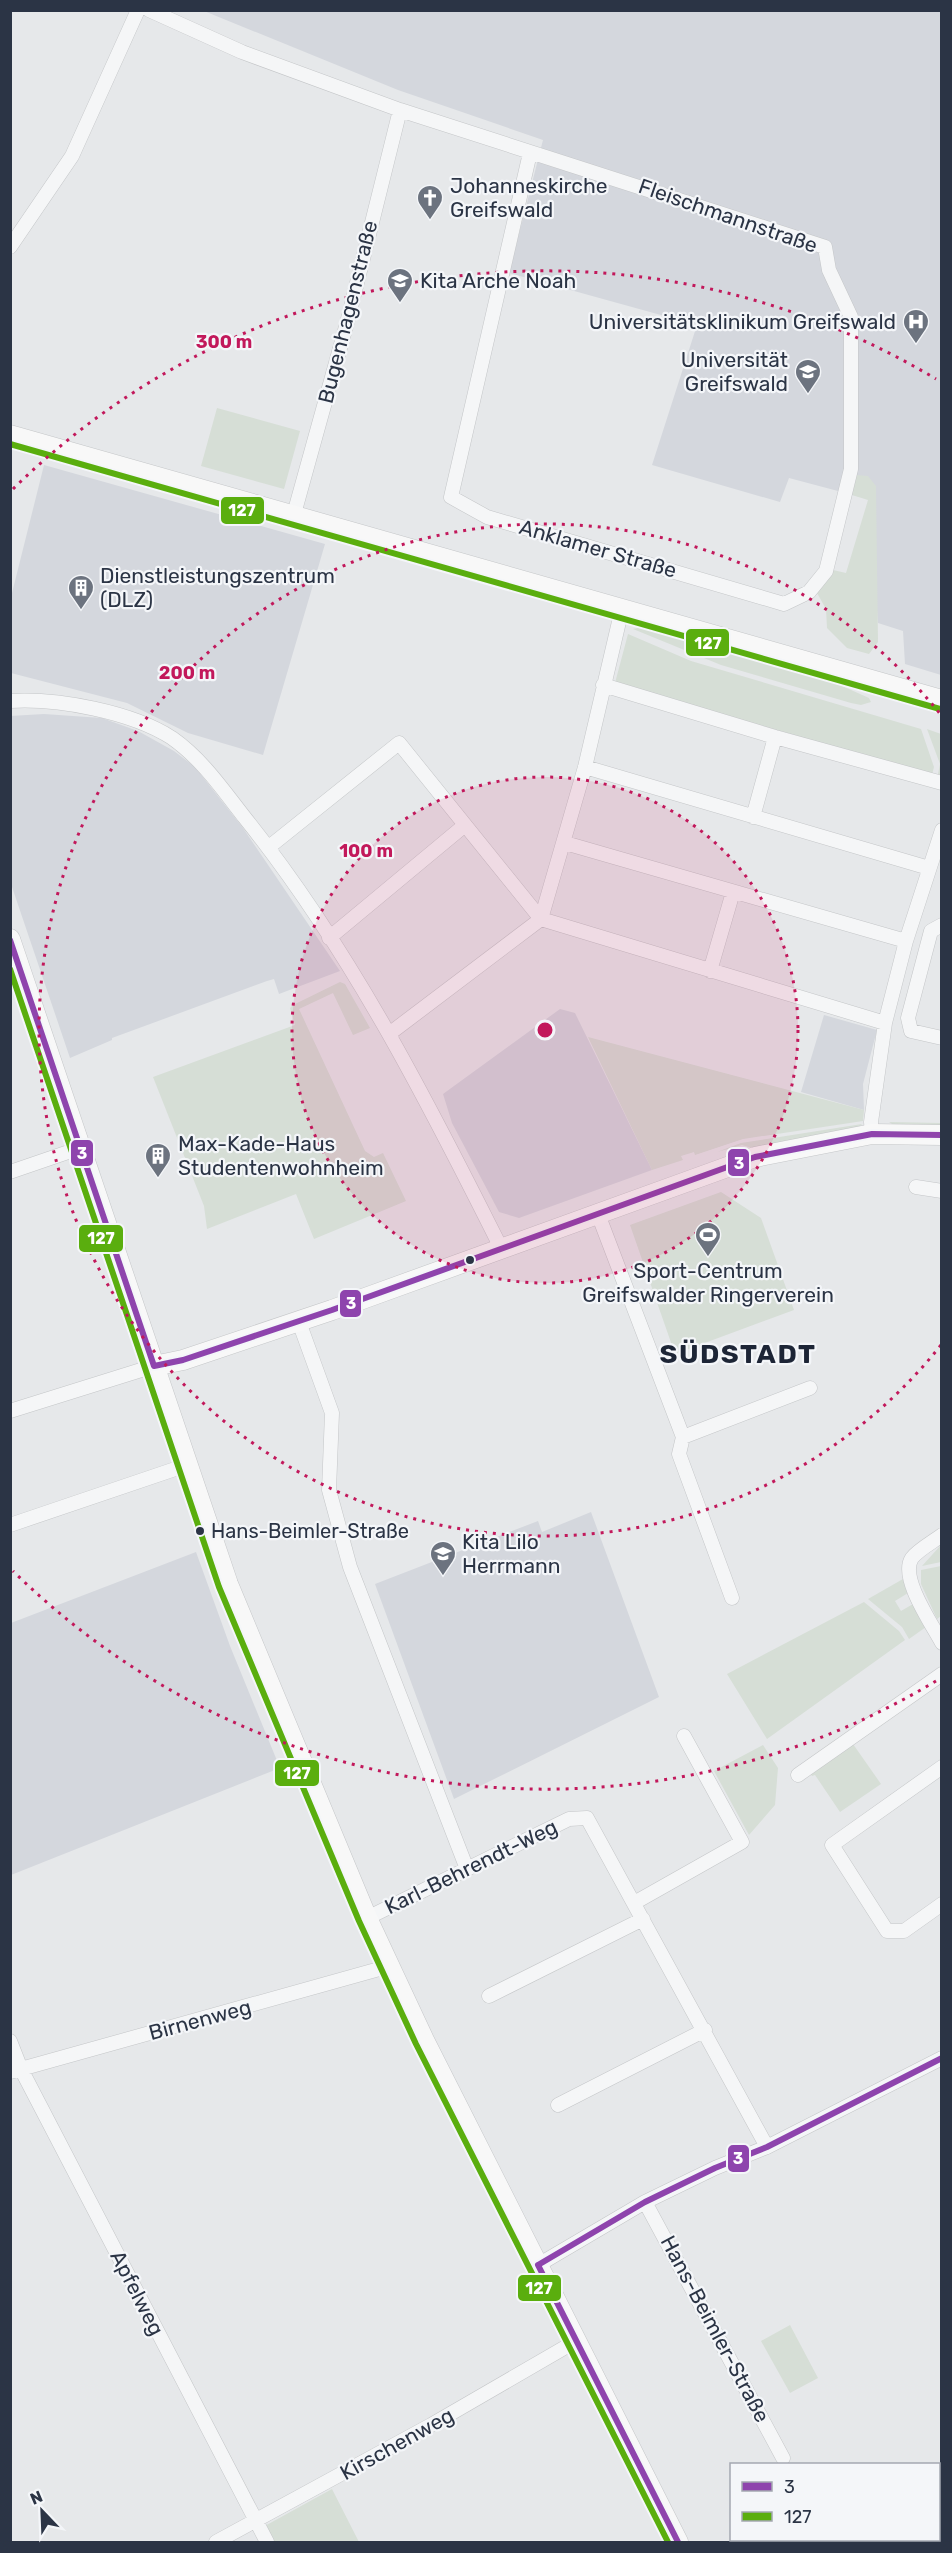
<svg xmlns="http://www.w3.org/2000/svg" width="952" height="2553" font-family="Rubik,sans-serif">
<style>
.built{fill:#d4d7dd}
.green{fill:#d6ded6}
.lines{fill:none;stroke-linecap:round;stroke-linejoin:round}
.street-casing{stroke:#c4c6c8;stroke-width:15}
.secondary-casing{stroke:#c4c6c8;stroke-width:21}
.street{stroke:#f5f6f7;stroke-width:14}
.secondary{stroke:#f8f8f8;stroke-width:20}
.bus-1-casing{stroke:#f4f6f9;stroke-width:10}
.bus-2-casing{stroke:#f4f6f9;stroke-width:10}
.bus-1{stroke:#8e44ad;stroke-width:6}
.bus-2{stroke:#5aae0e;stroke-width:6}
.ring{fill:none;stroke:#c2185b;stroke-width:3;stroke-dasharray:3 6}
.bus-dot{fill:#2b3445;stroke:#f4f6f9;stroke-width:2}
.labels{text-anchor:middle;stroke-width:4.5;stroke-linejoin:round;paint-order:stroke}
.bus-label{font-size:20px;fill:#2b3445;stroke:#f4f6f9;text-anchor:start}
.poi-label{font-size:21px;fill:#2b3445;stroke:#f4f6f9;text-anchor:start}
.street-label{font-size:21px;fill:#2b3445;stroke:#f4f6f9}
.district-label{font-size:27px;font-weight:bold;letter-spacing:1.5px;fill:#1d2536;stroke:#f4f6f9}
.centre{fill:#c2185b;stroke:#f4f6f9;stroke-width:3}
.ring-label{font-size:18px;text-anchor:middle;font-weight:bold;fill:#c2185b;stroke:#f4f6f9;stroke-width:4.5;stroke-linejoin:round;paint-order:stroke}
.line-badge{stroke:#f4f6f9;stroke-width:2}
.badge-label{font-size:16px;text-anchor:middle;font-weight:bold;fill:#fff}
</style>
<rect width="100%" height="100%" fill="#e6e8ea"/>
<path class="built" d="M204,11H941V675L905,664L903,631L878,623L868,499L789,478L780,502L652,465L697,325L509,273L543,140L398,90Z
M44,465L325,544L263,755L188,733L127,703L11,673V597Z
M44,714L102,718L113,722L138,731L174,751L195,767L243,828L340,971L279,994L274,979L267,981L112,1038V1040L70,1058L11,884L10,716Z
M560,1009L575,1013L652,1170L519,1218L499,1212L452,1123L443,1094Z
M824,1015L877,1030L863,1084L864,1110L801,1092Z
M591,1512L659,1697L454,1799L375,1584L538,1521L542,1532Z
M196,1552L230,1646L280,1768L11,1875V1623Z"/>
<path class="green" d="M217,408L300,431L284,489L201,466Z
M856,475L868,476L876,486L878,642L869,654L847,648L827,628L826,609L817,593L833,570L846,573L868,500L852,495Z
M642,627L822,677L869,698L871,702L861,705L851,703L721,665L633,629Z
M628,634L691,661L921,729L934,767L932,775L615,683Z
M927,729L941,734V775L938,774L940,764Z
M340,982L345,984L370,1028L353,1035L333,993L299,1009L365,1151L374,1157L383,1153L406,1201L314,1239L296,1194L207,1229L204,1206L153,1077L295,1025L290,1008L293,1005Z
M588,1037L864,1110L863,1121L743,1139L695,1155L694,1152L681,1156L683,1160L652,1170Z
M889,1122L941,1123V1127L895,1126Z
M862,1124L856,1130L752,1148L742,1145L717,1152L741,1143Z
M721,1192L761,1218L794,1310L675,1354L630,1225Z
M941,1545V1562L922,1566Z
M941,1566V1616L937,1619L921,1584V1570Z
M903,1579L908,1593L895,1601L901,1611L913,1604L926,1627L909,1639L902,1627L868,1599Z
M864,1602L899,1631L905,1640L767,1739L727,1674Z
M853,1744L881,1784L840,1812L815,1775L812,1776L810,1773Z
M763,1745L778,1768L775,1805L749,1835L714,1771Z
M790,2325L818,2378L790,2393L761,2341Z
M332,2489L359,2542H272L263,2527Z"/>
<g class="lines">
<defs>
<path id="street" d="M149,10L242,52L400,110L825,247L829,270L851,317V469L826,571L809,592L784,604L487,517L451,497L530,153
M10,247L72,156L138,10
M294,514L347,323L400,110
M603,685L775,737L942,783
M10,701C58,698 132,712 172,738C202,759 223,790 245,818C350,949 427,1100 502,1250
M585,767L929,868
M753,817L775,737
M565,843L906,941
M269,847L399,743L541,919
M541,919L885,1023
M541,919L585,767L622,609
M942,925L931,931L908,1018L911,1031L942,1038
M329,938L465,825
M710,971L733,892
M389,1034L541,919
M872,1134L871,1122L885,1023L906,941L942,830
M10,1172L80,1148
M916,1187L942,1191
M598,1214L683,1437L679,1454L732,1598
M299,1322L332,1413L329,1490L350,1567L467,1869
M10,1411L154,1366
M683,1437L810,1388
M10,1525L187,1465
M942,1535C933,1542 919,1549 912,1558C899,1577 932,1624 942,1643
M942,1767L832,1845L887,1931H904L942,1904
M798,1775L942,1674
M634,1903L742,1842L684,1736
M367,1918L569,1819L587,1818L767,2147
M489,1996L643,1919
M10,2041L21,2069L267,2542
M10,2072L390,1966
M558,2105L705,2030
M645,2202L783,2458
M538,2265L645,2202L715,2168L767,2147L942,2058
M828,2540L830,2542
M216,2542L431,2425L576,2341"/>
<path id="secondary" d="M10,435L942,700
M10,939L228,1584L367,1918L424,2040L678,2542
M154,1366L183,1360L332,1310L755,1157L872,1134L942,1135"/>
</defs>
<use href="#street" class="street-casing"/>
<use href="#secondary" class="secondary-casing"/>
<use href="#street" class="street"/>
<use href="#secondary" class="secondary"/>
<defs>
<path id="bus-1" d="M10,940L154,1366
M154,1366L183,1360L332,1310L755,1157L872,1134L942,1135
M538,2265L645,2202L715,2168L767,2147L942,2058
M538,2265L678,2542"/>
<path id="bus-2" d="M10,444L940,709
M10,969L219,1587L359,1921L416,2044L668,2542"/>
</defs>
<use href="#bus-1" class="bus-1-casing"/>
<use href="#bus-2" class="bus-2-casing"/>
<use href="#bus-1" class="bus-1"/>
<use href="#bus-2" class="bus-2"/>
</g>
<circle cx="545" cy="1030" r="253" fill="#c2185b" fill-opacity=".12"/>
<g class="ring">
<circle cx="545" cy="1030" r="253"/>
<path d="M941 1345A506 506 0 1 1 941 715"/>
<path d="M936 1681A759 759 0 0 1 13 1571M13 489A759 759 0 0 1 936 379"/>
</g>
<defs>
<symbol id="church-pin" viewBox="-11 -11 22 30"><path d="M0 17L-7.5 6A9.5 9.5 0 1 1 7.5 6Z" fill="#6c737f" stroke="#f4f6f9"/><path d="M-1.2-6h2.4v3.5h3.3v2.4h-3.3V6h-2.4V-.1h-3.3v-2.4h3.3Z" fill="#fff"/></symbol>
<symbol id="school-pin" viewBox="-11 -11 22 30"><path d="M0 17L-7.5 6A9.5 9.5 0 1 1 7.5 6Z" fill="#6c737f" stroke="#f4f6f9"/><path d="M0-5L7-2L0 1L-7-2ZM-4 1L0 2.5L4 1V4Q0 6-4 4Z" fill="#fff"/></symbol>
<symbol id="hospital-pin" viewBox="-11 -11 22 30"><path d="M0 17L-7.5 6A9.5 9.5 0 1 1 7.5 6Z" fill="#6c737f" stroke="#f4f6f9"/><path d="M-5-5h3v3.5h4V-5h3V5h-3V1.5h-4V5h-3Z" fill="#fff"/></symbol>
<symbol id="university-pin" viewBox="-11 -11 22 30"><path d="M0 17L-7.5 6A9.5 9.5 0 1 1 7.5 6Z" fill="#6c737f" stroke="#f4f6f9"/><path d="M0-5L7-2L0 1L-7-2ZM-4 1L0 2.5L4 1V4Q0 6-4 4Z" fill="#fff"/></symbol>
<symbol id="building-pin" viewBox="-11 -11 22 30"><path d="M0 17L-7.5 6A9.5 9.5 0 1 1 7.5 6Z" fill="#6c737f" stroke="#f4f6f9"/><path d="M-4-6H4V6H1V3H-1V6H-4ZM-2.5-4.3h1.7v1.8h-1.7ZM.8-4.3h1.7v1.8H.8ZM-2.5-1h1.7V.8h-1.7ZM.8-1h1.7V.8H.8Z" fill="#fff"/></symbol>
<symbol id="stadium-pin" viewBox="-11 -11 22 30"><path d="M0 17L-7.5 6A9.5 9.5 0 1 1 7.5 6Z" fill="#6c737f" stroke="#f4f6f9"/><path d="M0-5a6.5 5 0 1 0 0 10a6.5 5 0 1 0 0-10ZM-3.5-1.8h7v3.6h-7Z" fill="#fff"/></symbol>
</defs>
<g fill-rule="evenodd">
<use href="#church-pin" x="415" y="183" width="30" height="40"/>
<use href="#school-pin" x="385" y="266" width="30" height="40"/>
<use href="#hospital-pin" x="901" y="307" width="30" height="40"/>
<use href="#university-pin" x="793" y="357" width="30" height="40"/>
<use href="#building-pin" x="66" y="573" width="30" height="40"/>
<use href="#building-pin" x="143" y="1141" width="30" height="40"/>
<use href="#stadium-pin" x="693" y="1220" width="30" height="40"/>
<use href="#school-pin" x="428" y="1539" width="30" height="40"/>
</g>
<g class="bus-dot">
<circle cx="470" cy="1260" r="5"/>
<circle cx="200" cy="1531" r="5"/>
</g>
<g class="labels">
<g class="bus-label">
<text x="211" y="1538">Hans-Beimler-Straße</text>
</g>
<g class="poi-label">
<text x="450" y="193">Johanneskirche<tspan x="450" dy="24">Greifswald</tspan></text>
<text x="420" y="288">Kita Arche Noah</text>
<text x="896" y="329" text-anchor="end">Universitätsklinikum Greifswald</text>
<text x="788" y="367" text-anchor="end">Universität<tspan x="788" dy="24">Greifswald</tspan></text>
<text x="100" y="583">Dienstleistungszentrum<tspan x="100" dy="24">(DLZ)</tspan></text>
<text x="178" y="1151">Max-Kade-Haus<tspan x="178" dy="24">Studentenwohnheim</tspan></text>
<text x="708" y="1278" text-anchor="middle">Sport-Centrum<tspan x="708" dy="24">Greifswalder Ringerverein</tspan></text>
<text x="462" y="1549">Kita Lilo<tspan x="462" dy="24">Herrmann</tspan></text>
</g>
<g class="street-label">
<text transform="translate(728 216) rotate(19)" y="7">Fleischmannstraße</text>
<text transform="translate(348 312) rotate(-76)" y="7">Bugenhagenstraße</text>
<text transform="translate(598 549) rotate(16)" y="7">Anklamer Straße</text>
<text transform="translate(471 1867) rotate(-26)" y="7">Karl-Behrendt-Weg</text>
<text transform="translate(200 2020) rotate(-15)" y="7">Birnenweg</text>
<text transform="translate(137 2293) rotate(63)" y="7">Apfelweg</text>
<text transform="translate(715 2329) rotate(62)" y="7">Hans-Beimler-Straße</text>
<text transform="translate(397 2444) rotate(-29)" y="7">Kirschenweg</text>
</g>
<g class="district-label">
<text x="738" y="1363">SÜDSTADT</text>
</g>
</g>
<circle cx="545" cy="1030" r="9" class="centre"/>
<g class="ring-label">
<text x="224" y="348">300 m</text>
<text x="187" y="679">200 m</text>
<text x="366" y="857">100 m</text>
</g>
<g class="line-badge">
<rect x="220" y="496" width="45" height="29" rx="6" fill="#5aae0e"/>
<rect x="685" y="628" width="45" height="29" rx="6" fill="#5aae0e"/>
<rect x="70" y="1139" width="24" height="28" rx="6" fill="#8e44ad"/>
<rect x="727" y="1148" width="23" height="29" rx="6" fill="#8e44ad"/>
<rect x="78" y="1224" width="46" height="29" rx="6" fill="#5aae0e"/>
<rect x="339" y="1289" width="23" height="29" rx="6" fill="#8e44ad"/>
<rect x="274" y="1759" width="46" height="28" rx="6" fill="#5aae0e"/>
<rect x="727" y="2144" width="23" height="29" rx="6" fill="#8e44ad"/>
<rect x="517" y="2274" width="45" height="28" rx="6" fill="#5aae0e"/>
</g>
<g class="badge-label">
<text x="242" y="516">127</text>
<text x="708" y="649">127</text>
<text x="82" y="1159">3</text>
<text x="739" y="1169">3</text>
<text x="101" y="1244">127</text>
<text x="351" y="1309">3</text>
<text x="297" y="1779">127</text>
<text x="738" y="2164">3</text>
<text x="539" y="2294">127</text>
</g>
<rect width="952" height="2553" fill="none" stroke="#2b3445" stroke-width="24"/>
<rect x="730" y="2463" width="210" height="78" fill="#f4f6f9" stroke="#a4a8b1" stroke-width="1.5"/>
<rect x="742" y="2482" width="30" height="9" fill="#8e44ad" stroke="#a4a8b1" stroke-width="1.5"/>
<text x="784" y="2493" font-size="18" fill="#2b3445">3</text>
<rect x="742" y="2512" width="30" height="9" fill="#5aae0e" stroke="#a4a8b1" stroke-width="1.5"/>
<text x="784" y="2523" font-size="18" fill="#2b3445">127</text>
<g transform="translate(42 2511) rotate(337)" stroke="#f4f6f9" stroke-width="4.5" paint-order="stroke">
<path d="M0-4.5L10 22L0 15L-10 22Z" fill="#2b3445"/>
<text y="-9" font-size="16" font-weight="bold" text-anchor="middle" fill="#2b3445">N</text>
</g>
</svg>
